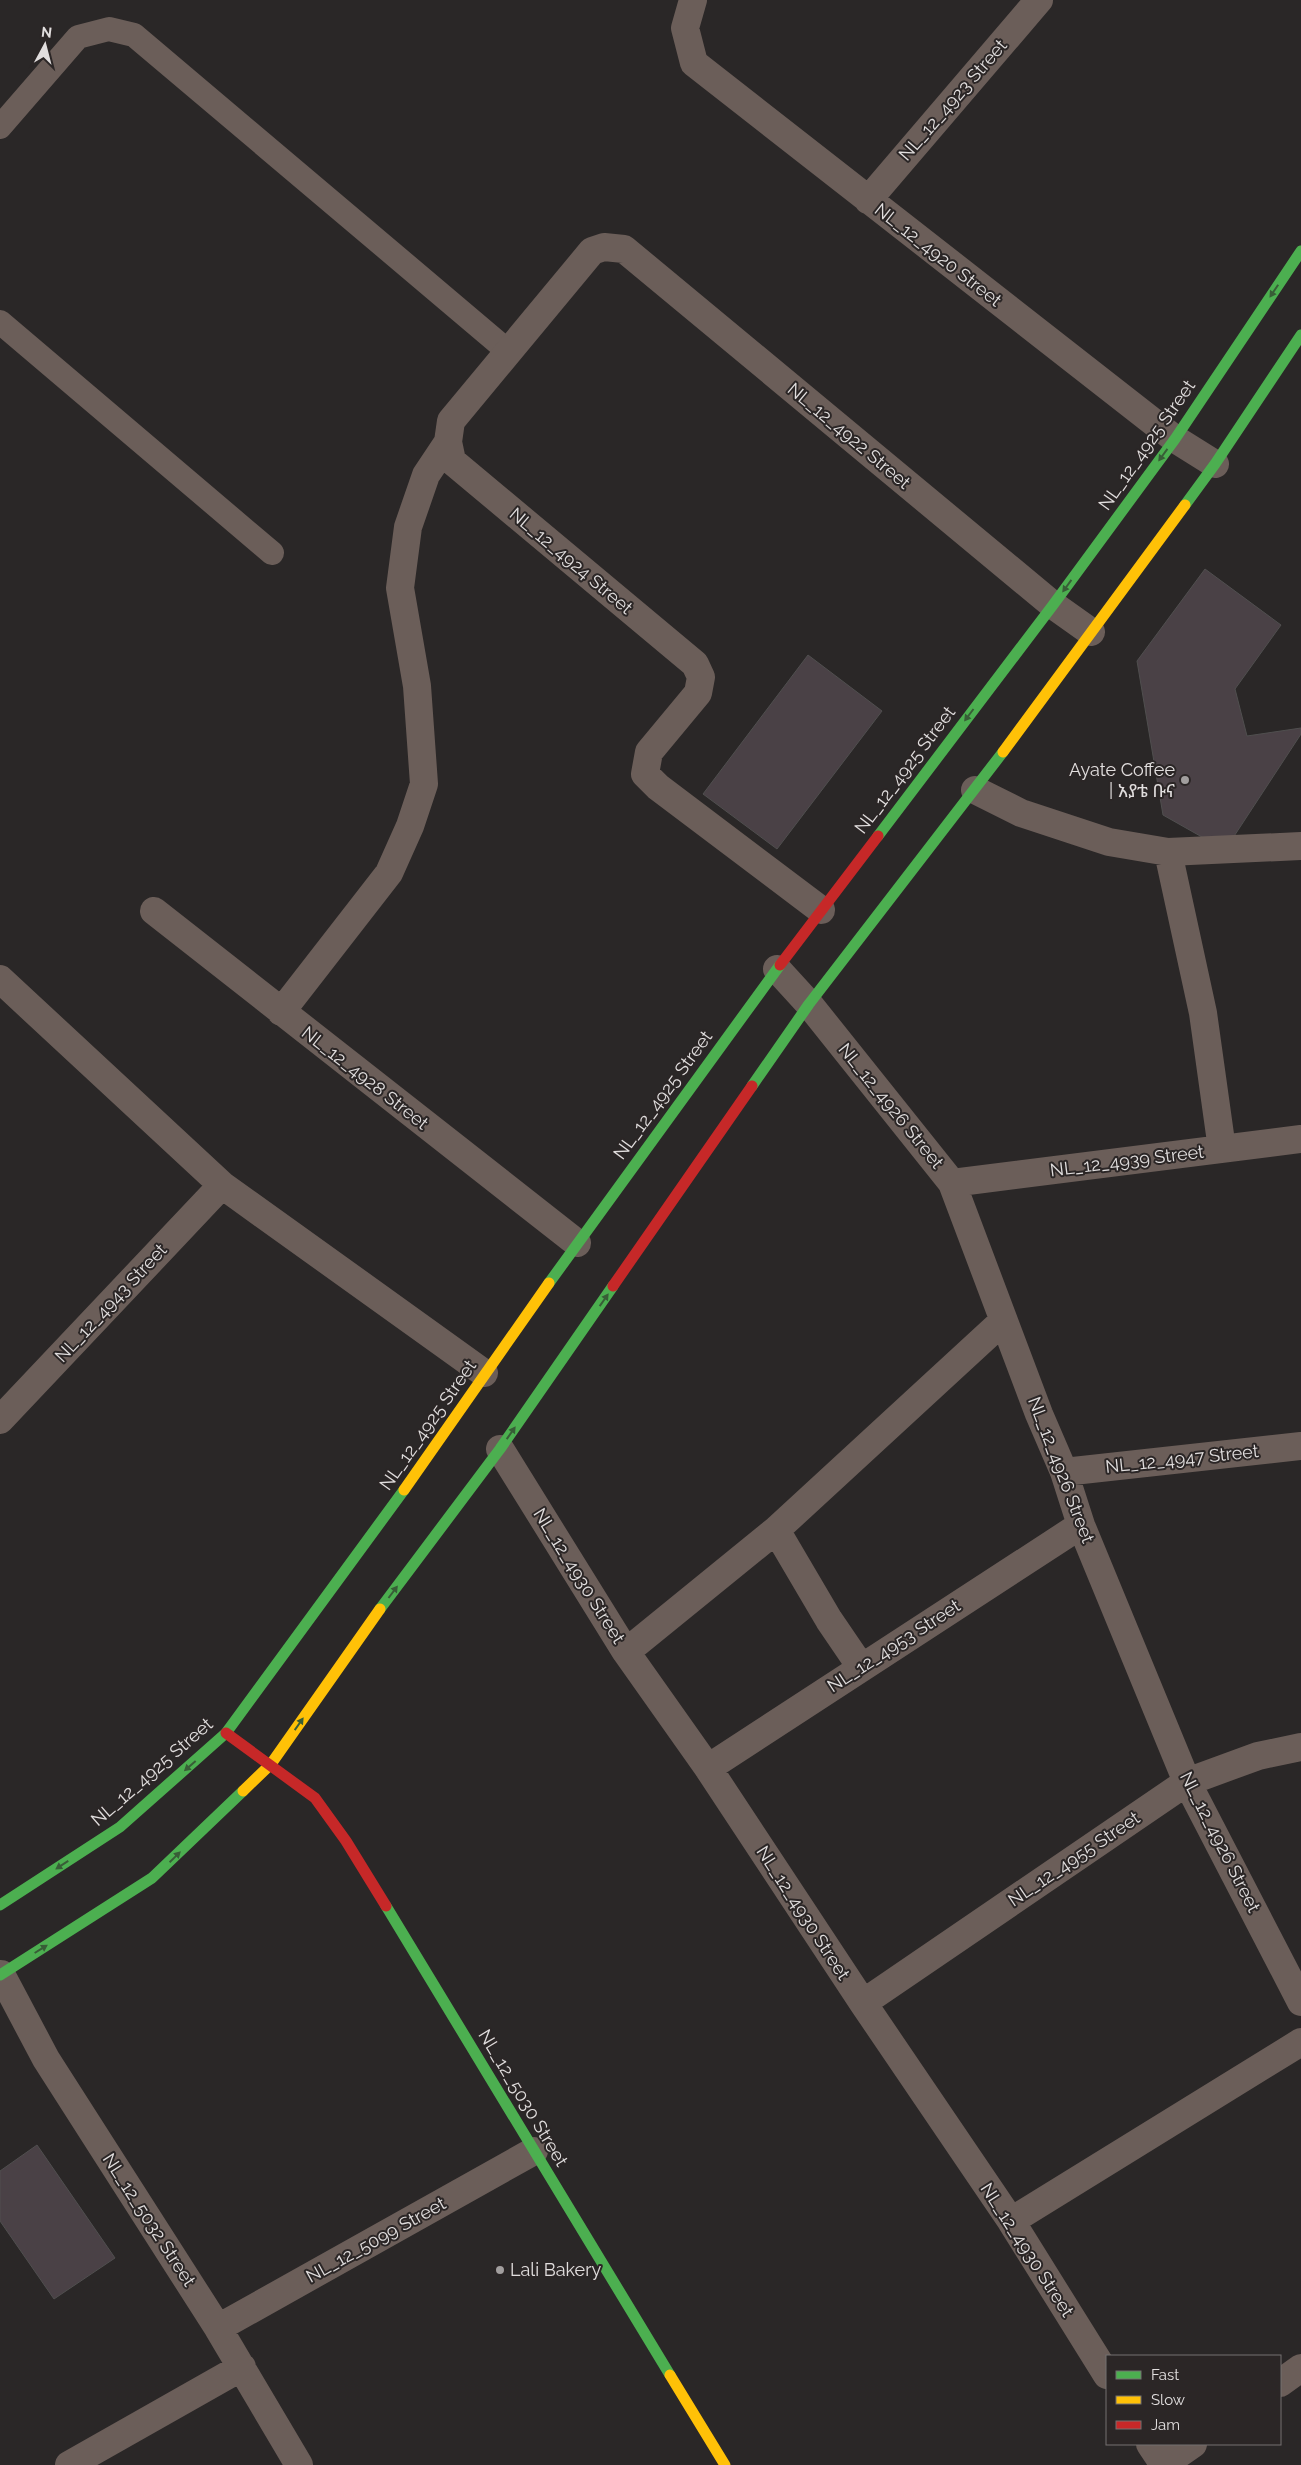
<svg xmlns="http://www.w3.org/2000/svg" width="1301" height="2465" font-family="Raleway,'Noto Sans Ethiopic',sans-serif">
<style>
.building{fill:#4a4146;stroke:#504f4f}
.lines{fill:none;stroke-linecap:round;stroke-linejoin:round}
.lane{stroke:#6b5e59;stroke-width:24}
.street{stroke:#6b5e59;stroke-width:28}
.fast{stroke:#4caf50;stroke-width:11}
.slow{stroke:#ffc107;stroke-width:11}
.jam{stroke:#c62828;stroke-width:11}
.oneway{fill:#385d37}
.poi-dot{fill:#a19e9e;stroke:#2b2626;stroke-width:2}
.labels{text-anchor:middle;stroke-width:4;stroke-linejoin:round;paint-order:stroke}
.street-label{font-size:18px;fill:#e1dede;stroke:#2b2626}
.poi-label{font-size:18px;fill:#e1dede;stroke:#2b2626;text-anchor:end}
</style>
<rect width="100%" height="100%" fill="#2a2727"/>
<path class="building" d="M1205,569L1281,625L1235,689L1247,736L1301,728V734L1225,850L1163,815L1137,661Z
M808,655L882,711L777,849L703,794Z
M37,2145L115,2258L54,2299L0,2221V2171Z"/>
<g class="lines">
<path class="lane" d="M0,127L78,37L109,29L134,35L509,352
M0,322L272,553"/>
<path class="street" d="M693,0L685,28L694,63L1175,439L1215,464
M868,200L1039,0
M448,442L452,461L695,664L701,677L698,693L649,752L645,774L658,787L821,910
M975,790L1021,813L1109,842L1168,852L1301,846
M1168,852L1203,1013L1222,1149
M154,911L577,1243
M777,969L809,1004L952,1183L1039,1414L1064,1472L1081,1525L1187,1782L1301,2002
M0,979L222,1185L484,1373
M281,1012L389,873L410,826L424,784L417,686L400,588L408,527L426,475L448,442L451,421L592,251L604,247L624,249L1053,605L1091,632
M952,1183L1301,1139
M0,1420L222,1185
M500,1449L626,1652L708,1768L863,2003L1011,2221L1107,2375
M1064,1472L1301,1446
M776,1530L829,1620L861,1667
M626,1652L776,1530L1003,1321
M708,1768L1081,1525
M1,1974L46,2059L218,2328L299,2465
M863,2003L1187,1782L1258,1756L1301,1747
M1011,2221L1301,2042
M218,2328L534,2151
M1280,2383L1301,2368
M1150,2444L1164,2465
M69,2465L242,2367
M1163,2465L1193,2444"/>
<path class="fast" d="M1185,505L1215,464L1301,335
M878,836L1053,605L1175,439L1301,251
M752,1086L809,1004L1003,752
M549,1283L780,965
M380,1609L500,1449L613,1286
M0,1905L120,1827L226,1733L404,1490
M386,1906L670,2375
M0,1975L152,1878L243,1791"/>
<path class="slow" d="M1003,752L1185,505
M404,1490L549,1283
M243,1791L271,1764L380,1609
M670,2375L725,2465"/>
<path class="jam" d="M780,965L878,836
M613,1286L752,1086
M226,1733L315,1798L346,1841L386,1906"/>
</g>
<defs><path id="oneway-solid" d="M-6-.8H1V-3.2L6.5 0L1 3.2V.8H-6Z" transform="scale(1.25)"/></defs>
<g class="oneway">
<use href="#oneway-solid" transform="translate(1274 291) rotate(124)"/>
<use href="#oneway-solid" transform="translate(1163 455) rotate(126)"/>
<use href="#oneway-solid" transform="translate(1067 586) rotate(126)"/>
<use href="#oneway-solid" transform="translate(969 715) rotate(127)"/>
<use href="#oneway-solid" transform="translate(604 1300) rotate(-55)"/>
<use href="#oneway-solid" transform="translate(511 1433) rotate(-55)"/>
<use href="#oneway-solid" transform="translate(393 1592) rotate(-53)"/>
<use href="#oneway-solid" transform="translate(299 1724) rotate(-55)"/>
<use href="#oneway-solid" transform="translate(190 1766) rotate(139)"/>
<use href="#oneway-solid" transform="translate(175 1857) rotate(-44)"/>
<use href="#oneway-solid" transform="translate(62 1865) rotate(147)"/>
<use href="#oneway-solid" transform="translate(41 1949) rotate(-32)"/>
</g>
<g class="poi-dot">
<circle cx="1185" cy="780" r="5"/>
<circle cx="500" cy="2270" r="5"/>
</g>
<g class="labels">
<g class="street-label">
<text transform="translate(953 100) rotate(-49)" y="6">NL_12_4923 Street</text>
<text transform="translate(938 255) rotate(38)" y="6">NL_12_4920 Street</text>
<text transform="translate(849 436) rotate(40)" y="6">NL_12_4922 Street</text>
<text transform="translate(1147 445) rotate(-55)" y="6">NL_12_4925 Street</text>
<text transform="translate(571 561) rotate(40)" y="6">NL_12_4924 Street</text>
<text transform="translate(905 770) rotate(-53)" y="6">NL_12_4925 Street</text>
<text transform="translate(365 1078) rotate(38)" y="6">NL_12_4928 Street</text>
<text transform="translate(663 1095) rotate(-54)" y="6">NL_12_4925 Street</text>
<text transform="translate(891 1106) rotate(51)" y="6">NL_12_4926 Street</text>
<text transform="translate(1127 1161) rotate(-7)" y="6">NL_12_4939 Street</text>
<text transform="translate(111 1303) rotate(-47)" y="6">NL_12_4943 Street</text>
<text transform="translate(428 1425) rotate(-55)" y="6">NL_12_4925 Street</text>
<text transform="translate(1182 1459) rotate(-6)" y="6">NL_12_4947 Street</text>
<text transform="translate(1061 1470) rotate(69)" y="6">NL_12_4926 Street</text>
<text transform="translate(579 1576) rotate(58)" y="6">NL_12_4930 Street</text>
<text transform="translate(894 1646) rotate(-33)" y="6">NL_12_4953 Street</text>
<text transform="translate(152 1772) rotate(-41)" y="6">NL_12_4925 Street</text>
<text transform="translate(1220 1842) rotate(63)" y="6">NL_12_4926 Street</text>
<text transform="translate(1074 1859) rotate(-34)" y="6">NL_12_4955 Street</text>
<text transform="translate(803 1913) rotate(57)" y="6">NL_12_4930 Street</text>
<text transform="translate(523 2098) rotate(59)" y="6">NL_12_5030 Street</text>
<text transform="translate(149 2220) rotate(57)" y="6">NL_12_5032 Street</text>
<text transform="translate(376 2240) rotate(-29)" y="6">NL_12_5099 Street</text>
<text transform="translate(1027 2250) rotate(57)" y="6">NL_12_4930 Street</text>
</g>
<g class="poi-label">
<text x="1175" y="776">Ayate Coffee<tspan x="1175" dy="21">| አያቴ ቡና</tspan></text>
<text x="510" y="2276" text-anchor="start">Lali Bakery</text>
</g>
</g>
<rect x="1106" y="2355" width="175" height="90" fill="#2b2626" stroke="#747070"/>
<rect x="1116" y="2371" width="25" height="8" fill="#4caf50" stroke="#747070"/>
<text x="1151" y="2380" font-size="15" fill="#e1dede">Fast</text>
<rect x="1116" y="2396" width="25" height="8" fill="#ffc107" stroke="#747070"/>
<text x="1151" y="2405" font-size="15" fill="#e1dede">Slow</text>
<rect x="1116" y="2421" width="25" height="8" fill="#c62828" stroke="#747070"/>
<text x="1151" y="2430" font-size="15" fill="#e1dede">Jam</text>
<g transform="translate(45 45) rotate(7)" stroke="#2b2626" stroke-width="4" paint-order="stroke">
<path d="M0-4L9 19L0 12L-9 19Z" fill="#e1dede"/>
<text y="-8" font-size="14" font-weight="bold" text-anchor="middle" fill="#e1dede">N</text>
</g>
</svg>
